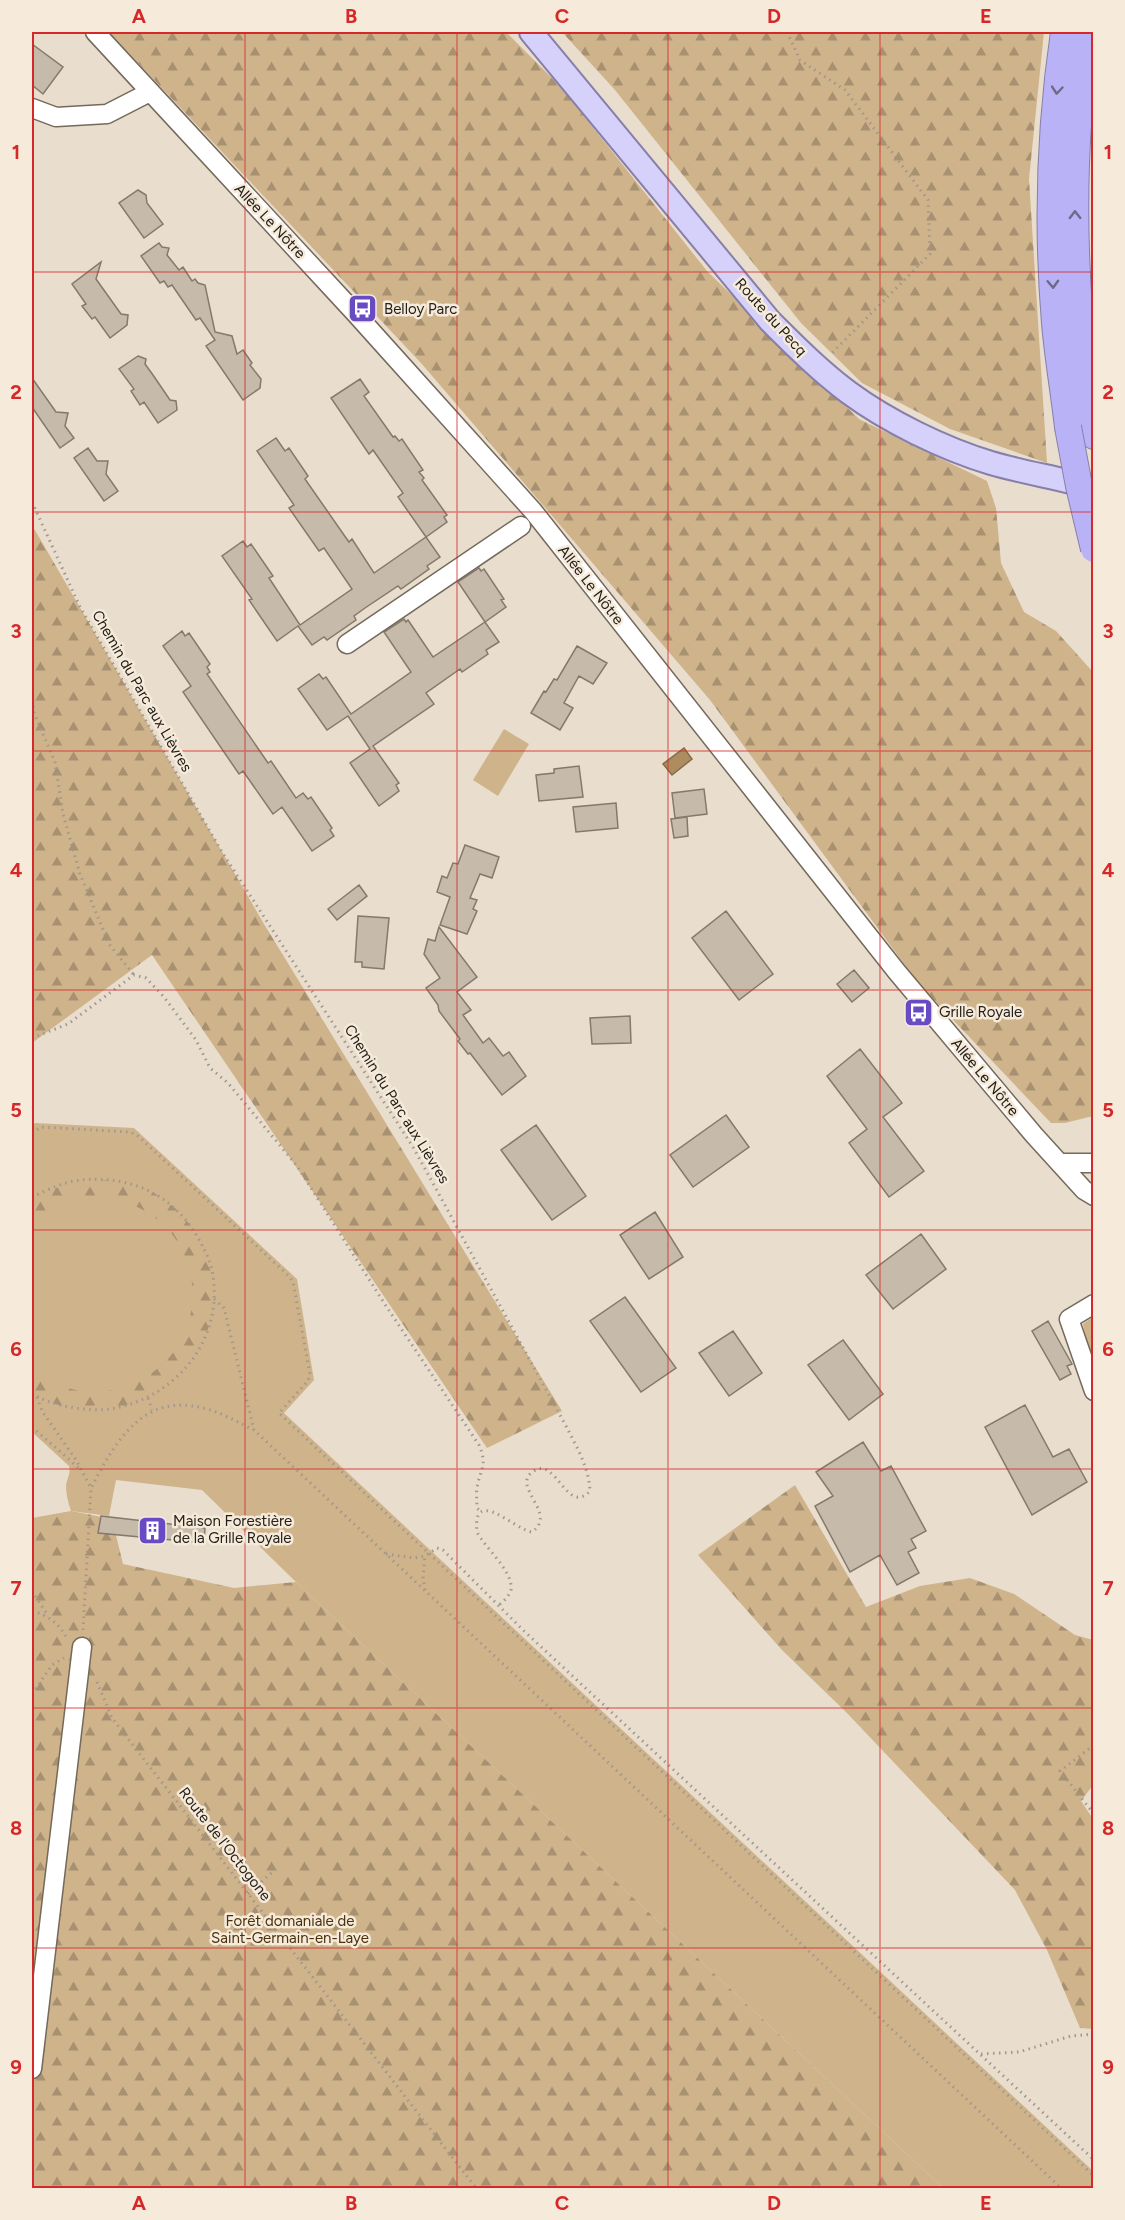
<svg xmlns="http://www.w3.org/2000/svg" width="1125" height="2220" font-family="Figtree,sans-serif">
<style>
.green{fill:#cfb38b}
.forest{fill:url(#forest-firs)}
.water{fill:#ad8d5f;stroke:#846c4a;stroke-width:1.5}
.building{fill:#c6baaa;stroke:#84796a;stroke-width:1.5}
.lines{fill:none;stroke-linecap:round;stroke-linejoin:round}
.minor-casing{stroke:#74695b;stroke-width:21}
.major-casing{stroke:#867fa9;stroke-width:26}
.highway-casing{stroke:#867fa9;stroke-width:28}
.path{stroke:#a1988c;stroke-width:3;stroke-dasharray:1.5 4.5;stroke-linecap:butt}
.minor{stroke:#fff;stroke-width:18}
.major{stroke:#d6d1fa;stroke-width:22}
.highway{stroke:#bab2f6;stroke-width:26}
.highway-bridge-casing{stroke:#867fa9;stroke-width:28;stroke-linecap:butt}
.highway-bridge{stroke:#bab2f6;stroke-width:26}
.oneway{stroke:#6f6988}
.grid{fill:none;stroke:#d62828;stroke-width:1.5;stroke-opacity:0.55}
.labels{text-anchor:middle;stroke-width:5;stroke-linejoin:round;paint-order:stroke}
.street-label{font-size:15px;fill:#24201a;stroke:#f6eada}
.poi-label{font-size:15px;fill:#24201a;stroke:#f6eada;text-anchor:start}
.park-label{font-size:15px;fill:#49320b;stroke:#f6eada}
.neatline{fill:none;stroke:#d62828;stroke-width:2}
.grid-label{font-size:20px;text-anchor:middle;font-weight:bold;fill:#d62828}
</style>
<defs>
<pattern id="forest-firs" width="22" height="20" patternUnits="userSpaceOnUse" patternTransform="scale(1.5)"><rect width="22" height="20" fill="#cfb38b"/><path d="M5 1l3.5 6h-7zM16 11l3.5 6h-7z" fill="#a89171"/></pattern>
</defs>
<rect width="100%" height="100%" fill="#e9ddcd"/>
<path class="green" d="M504,729L529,744L498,796L473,780Z
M35,1123L134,1128L297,1279L314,1380L284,1413L1093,2171V2188H943L296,1582L202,1490L116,1480L109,1516L71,1511C68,1502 66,1494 66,1486C67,1478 71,1474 69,1466L32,1432V1127Z"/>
<path class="forest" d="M109,32H506L561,87L707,271L859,419L987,481L996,508L1001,563L1024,612L1056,631L1093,672V1116L1065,1123H1051L918,983L710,700L421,363Z
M562,32H1044L1029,179L1047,463L950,429L862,383L801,323L615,90Z
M32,525L264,924L562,1411L487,1448L152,955L32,1043Z
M94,1179C112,1181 131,1182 148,1190C169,1200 186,1216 197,1236C204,1249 210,1260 212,1274C226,1348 160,1415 88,1409C70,1408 45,1404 32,1393V1367C52,1388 88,1397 116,1389C231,1359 211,1198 93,1198C71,1198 47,1207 32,1223V1197L72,1182Z
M1093,1317V1352L1087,1346L1083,1324Z
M795,1485L866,1607L920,1586L970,1578L1014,1594L1075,1635L1093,1640V1785L1081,1801L1093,1819V2029L1080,2028L1047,1950L1015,1890L846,1712L782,1650L698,1555Z
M71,1511L112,1519L123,1564L234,1588L296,1582L943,2188H32V1518Z"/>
<path class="water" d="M684,748L692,759L672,775L663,764Z"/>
<path class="building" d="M32,44L63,67L43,94L32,85Z
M138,190L146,195L147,203L163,224L144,238L119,203Z
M159,243L162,247L169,248L167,255L179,270L183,267L192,281L195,279L198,283L205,285L215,332L232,336L237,354L243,350L252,363L250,365L261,379L260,388L243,400L206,346L215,340L200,318L196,320L172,285L168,287L164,281L160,283L141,256Z
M101,262L96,279L121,314L128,315L127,325L110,338L95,317L92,319L82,306L86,304L72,284Z
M138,356L146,359L145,364L153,375L170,400L176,401L177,410L158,423L144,402L140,405L131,391L134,389L119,369Z
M32,378L56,412L68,413L65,426L74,438L60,448L32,407Z
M360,379L369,392L364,396L393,437L395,436L399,441L402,439L423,470L419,472L424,478L422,480L447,515L444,517L447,522L426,537L398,497L403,493L373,450L369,454L331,398Z
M276,438L285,451L289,448L308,476L305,479L344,535L349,542L352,539L374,573L426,537L440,557L427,566L429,569L401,589L398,586L365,608L354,616L356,620L327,640L324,637L312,645L298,626L277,641L249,600L252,599L222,556L243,541L247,547L251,544L273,576L269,578L300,625L352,589L324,548L319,551L289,508L294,505L257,451Z
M88,448L97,461H108L106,474L118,491L104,501L74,458Z
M479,568L481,571L484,569L504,599L501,600L506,607L485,622L458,582Z
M404,619L406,622L408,620L433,657L485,622L499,642L486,650L488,654L462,672L460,669L426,693L434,704L373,746L399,783L396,785L399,791L379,806L350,763L370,749L348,716L327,730L298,689L319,674L323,679L326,677L351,714L411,672L384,632Z
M182,631L185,636L189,633L210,664L207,667L210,672L207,674L268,763L271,761L296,798L303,793L308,799L311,797L332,828L330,830L334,836L312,851L282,807L273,814L243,771L239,774L183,692L191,686L163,646Z
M577,646L607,663L593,684L579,676L564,703L573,708L560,730L531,713L544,691L546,692L554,679L557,680Z
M579,766L583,797L539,801L536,775L554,773V769Z
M704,789L707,814L675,818L672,793Z
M616,803L618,828L576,832L573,807Z
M687,817L688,836L674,838L671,819Z
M465,845L499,857L492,878L480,874L470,898L477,900L473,909L477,911L467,934L440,925L450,897L437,892L442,876L447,878L453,863L458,864Z
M359,885L367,896L337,920L328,909Z
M726,911L773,974L739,1000L692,938Z
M358,916L389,918L384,969L362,967V962H355Z
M439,927L477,977L457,992L471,1010L463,1015L483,1043L489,1038L503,1056L509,1052L526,1076L502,1095L470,1053L468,1054L458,1041L460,1039L439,1011L438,1005L426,988L440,978L424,954L428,939L435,941Z
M854,970L869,988L852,1002L837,984Z
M630,1016L631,1043L592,1044L590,1018Z
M860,1049L902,1103L883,1117L924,1171L889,1197L849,1143L867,1129L827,1076Z
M726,1115L749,1147L693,1187L670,1155Z
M536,1125L586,1196L552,1220L501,1150Z
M655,1212L683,1257L649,1279L620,1235Z
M921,1234L946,1269L893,1309L866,1275Z
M625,1297L676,1368L641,1392L590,1321Z
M1048,1321L1072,1364L1067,1366L1071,1374L1060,1380L1032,1331Z
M733,1331L762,1373L729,1396L699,1353Z
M843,1340L883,1394L849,1420L808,1365Z
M1025,1405L1053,1457L1069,1449L1087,1482L1032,1515L985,1427Z
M863,1442L881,1471L891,1466L926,1531L911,1539L916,1548L908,1552L919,1573L897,1585L880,1555L850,1572L815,1506L833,1496L816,1472Z
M101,1516L205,1528L204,1543L98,1533Z"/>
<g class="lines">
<defs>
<path id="minor" d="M95,32L355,313L533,511L897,972L1034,1135L1084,1190L1094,1196
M32,108L56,117L107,114L150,92
M347,644L521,526
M1060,1163H1094
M1094,1304L1069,1319L1094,1391
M32,2069L82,1647"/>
<path id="major" d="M531,32L770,321C795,346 820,371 848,392C887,421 944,449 991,463C1025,473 1060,478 1094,488"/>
<path id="highway" d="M1064,32C1050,127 1047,227 1055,323C1058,358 1064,392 1068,427
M1088,32C1072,138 1072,247 1083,354C1086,381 1088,409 1094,436"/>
</defs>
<use href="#minor" class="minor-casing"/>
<use href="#major" class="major-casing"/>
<use href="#highway" class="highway-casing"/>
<path class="path" d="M787,32L800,60L845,90L928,200L930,254L832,353
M32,502L80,607L222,852L413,1147L566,1426C576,1446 589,1467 590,1491C567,1516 556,1456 534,1471C509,1486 559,1513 532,1532C515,1530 472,1485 477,1532C485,1548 514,1572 511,1590C509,1596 504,1601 499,1605
M32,694L34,713L55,762L63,814L80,874L109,944L134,975
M32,1038L68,1024L134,975L146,978L164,997L196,1040L210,1068L228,1083L297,1166L386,1306L479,1445C488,1466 480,1469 477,1488C476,1494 477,1501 477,1508L481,1512
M32,1133L41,1127L130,1132L137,1135L290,1277L293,1282L310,1374L308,1381L279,1413L1094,2176
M32,1197C45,1191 59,1184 74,1181C125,1173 172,1192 198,1238C205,1250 211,1262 213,1276C223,1342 174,1399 110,1409C90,1412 48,1406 32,1393
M214,1299L224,1308L254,1430
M37,1397L42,1411L76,1460L91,1488
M148,1398L152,1410
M32,1427L80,1469
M386,1554L414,1558L425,1556L437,1548L443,1550L524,1631L1094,2160
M425,1590L423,1578L425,1556
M32,1591L47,1614
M32,1611C49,1616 59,1623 68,1640
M83,1630L91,1488C116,1441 142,1393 203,1408C221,1412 237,1422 254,1430L1061,2188
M97,1682L112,1718L476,2188
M32,1694L52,1665L64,1658
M1094,1745L1060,1771L1094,1814
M248,1894L279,1866
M981,2054L1019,2052L1071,2036L1094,2034"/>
<use href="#minor" class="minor"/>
<use href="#major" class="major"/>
<use href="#highway" class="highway"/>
<defs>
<path id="highway-bridge" d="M1068,427L1079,486L1094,549"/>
</defs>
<use href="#highway-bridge" class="highway-bridge-casing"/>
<use href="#highway-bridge" class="highway-bridge"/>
</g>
<defs><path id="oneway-chevron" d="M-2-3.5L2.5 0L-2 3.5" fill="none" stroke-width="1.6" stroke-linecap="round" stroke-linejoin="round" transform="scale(1.5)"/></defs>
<g class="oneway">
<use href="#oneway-chevron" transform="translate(1057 90) rotate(95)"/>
<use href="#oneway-chevron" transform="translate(1075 215) rotate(-91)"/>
<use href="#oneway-chevron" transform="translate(1053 284) rotate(88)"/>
</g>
<path class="grid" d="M245,32V2188M457,32V2188M668,32V2188M880,32V2188M32,272H1094M32,512H1094M32,751H1094M32,990H1094M32,1230H1094M32,1469H1094M32,1708H1094M32,1948H1094"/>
<defs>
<symbol id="bus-square" viewBox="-11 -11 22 22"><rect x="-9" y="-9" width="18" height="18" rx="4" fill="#684bc4" stroke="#f6eada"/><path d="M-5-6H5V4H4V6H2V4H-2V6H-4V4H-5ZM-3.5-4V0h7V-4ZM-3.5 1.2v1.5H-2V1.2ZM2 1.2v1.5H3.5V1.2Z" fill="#fff"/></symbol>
<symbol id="building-square" viewBox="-11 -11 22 22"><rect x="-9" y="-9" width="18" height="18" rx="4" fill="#684bc4" stroke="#f6eada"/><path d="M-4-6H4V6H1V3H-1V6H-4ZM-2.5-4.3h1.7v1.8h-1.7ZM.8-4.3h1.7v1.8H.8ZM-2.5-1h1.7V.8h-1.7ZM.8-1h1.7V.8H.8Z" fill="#fff"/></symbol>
</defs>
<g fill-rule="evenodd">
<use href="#bus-square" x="346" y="292" width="33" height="33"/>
<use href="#bus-square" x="902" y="996" width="33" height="33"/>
<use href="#building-square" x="136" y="1514" width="33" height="33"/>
</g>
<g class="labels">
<g class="street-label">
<text transform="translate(270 221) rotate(47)" y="5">Allée Le Nôtre</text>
<text transform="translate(771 317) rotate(48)" y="5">Route du Pecq</text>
<text transform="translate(591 585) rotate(52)" y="5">Allée Le Nôtre</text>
<text transform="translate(142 691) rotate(60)" y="5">Chemin du Parc aux Lièvres</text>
<text transform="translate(985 1077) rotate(50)" y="5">Allée Le Nôtre</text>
<text transform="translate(397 1104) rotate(58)" y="5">Chemin du Parc aux Lièvres</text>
<text transform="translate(225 1844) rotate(52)" y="5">Route de l'Octogone</text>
</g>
<g class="poi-label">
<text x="384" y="314">Belloy Parc</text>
<text x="939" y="1017">Grille Royale</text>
<text x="173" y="1526">Maison Forestière<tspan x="173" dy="17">de la Grille Royale</tspan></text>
</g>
<g class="park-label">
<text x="290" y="1926">Forêt domaniale de<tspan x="290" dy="17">Saint-Germain-en-Laye</tspan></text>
</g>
</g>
<rect width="1125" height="2220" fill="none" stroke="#f6eada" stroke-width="66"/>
<rect x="33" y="33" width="1059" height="2154" class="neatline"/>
<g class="grid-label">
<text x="139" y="23">A</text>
<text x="351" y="23">B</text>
<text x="562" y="23">C</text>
<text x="774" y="23">D</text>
<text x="986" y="23">E</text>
<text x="16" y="159">1</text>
<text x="1108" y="159">1</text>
<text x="16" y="399">2</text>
<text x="1108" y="399">2</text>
<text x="16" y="638">3</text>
<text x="1108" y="638">3</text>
<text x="16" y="877">4</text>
<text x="1108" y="877">4</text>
<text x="16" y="1117">5</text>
<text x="1108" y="1117">5</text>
<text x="16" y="1356">6</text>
<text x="1108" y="1356">6</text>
<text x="16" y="1595">7</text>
<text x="1108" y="1595">7</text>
<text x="16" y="1835">8</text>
<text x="1108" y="1835">8</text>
<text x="16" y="2074">9</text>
<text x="1108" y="2074">9</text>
<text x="139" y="2210">A</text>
<text x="351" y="2210">B</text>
<text x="562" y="2210">C</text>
<text x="774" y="2210">D</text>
<text x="986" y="2210">E</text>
</g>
</svg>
